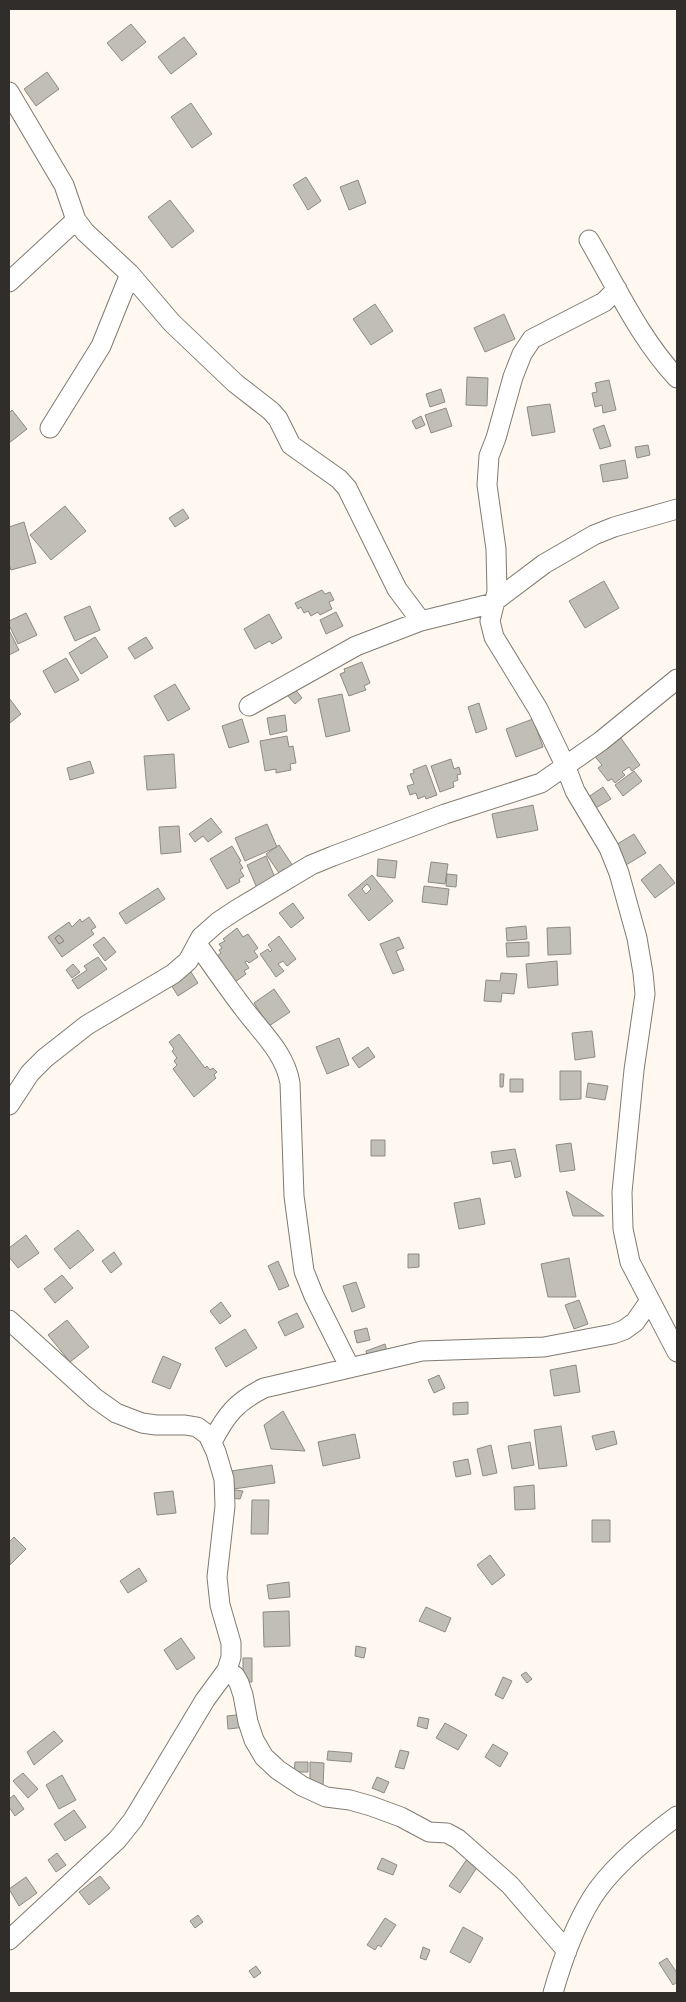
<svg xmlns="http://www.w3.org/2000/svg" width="686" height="2002" font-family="'Source Serif 4',serif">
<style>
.building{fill:#c1beb5;stroke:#8d8b83;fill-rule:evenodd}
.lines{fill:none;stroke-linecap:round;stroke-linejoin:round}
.minor-casing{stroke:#807a73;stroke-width:21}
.minor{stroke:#fff;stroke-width:19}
</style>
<rect width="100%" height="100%" fill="#fff8f0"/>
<path class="building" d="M131,24L146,42L122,61L107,43Z
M184,37L197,54L171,74L158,57Z
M47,72L59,89L36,106L24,89Z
M191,103L212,134L192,148L171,117Z
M306,177L321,201L308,210L293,185Z
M358,180L366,203L349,210L340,187Z
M170,200L194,231L172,248L148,217Z
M375,304L393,331L371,345L353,319Z
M504,314L515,339L485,352L474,328Z
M467,377L488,378L487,406L466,405Z
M609,380L616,410L603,413L602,405L595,407L592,393L597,392L595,383Z
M441,389L445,402L430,407L426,394Z
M550,404L555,432L532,436L527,407Z
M446,408L452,426L431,433L425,415Z
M12,410L27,429L9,443V413Z
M421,416L425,425L416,429L412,421Z
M604,425L611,446L600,449L593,429Z
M648,445L650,455L637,458L635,447Z
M625,460L628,478L603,482L600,465Z
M65,506L86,531L51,560L30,535Z
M183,509L189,518L175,527L169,518Z
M24,522L36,563L11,570L9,564V527Z
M604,581L619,608L585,628L569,601Z
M322,590L325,594L330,592L334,600L329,602L332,609L320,615L318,612L311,616L308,611L304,613L301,607L298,609L295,603Z
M90,606L100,630L75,641L64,617Z
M336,612L343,626L326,634L320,620Z
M26,613L37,635L18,644L9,625V621Z
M269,614L282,638L272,644L270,641L255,649L244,629Z
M9,630L19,650L9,655Z
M95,637L108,657L81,674L69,653Z
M146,637L153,648L135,659L128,648Z
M66,658L79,680L55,693L43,671Z
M362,662L370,683L364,686L366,690L349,696L340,674L345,672L344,669Z
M175,684L190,709L168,721L154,696Z
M295,689L302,698L295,704L287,695Z
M342,694L350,731L326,737L318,699Z
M9,698L21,714L10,723L9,722Z
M479,703L487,729L476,733L468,707Z
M285,715L287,731L270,735L267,718Z
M242,719L249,742L229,748L222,726Z
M533,719L543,747L516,757L506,729Z
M618,734L640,765L632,771L629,767L622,772L625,775L615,783L612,779L608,781L598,768L602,765L592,753Z
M287,736L289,747L293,746L296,763L290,764L291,770L276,773V769L265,771L260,741Z
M174,754L176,788L147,790L144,756Z
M451,759L454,769L459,767L461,774L457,775L458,780L453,782L454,787L440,792L431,766Z
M90,761L94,773L70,780L67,768Z
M426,765L437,795L426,799L425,796L418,799L416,793L410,795L407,786L414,784L410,774L414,773L413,770Z
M634,771L642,781L623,796L615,785Z
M603,787L611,799L594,809L587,798Z
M533,805L538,830L497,838L492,814Z
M211,818L222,832L208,842L203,836L195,842L189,834Z
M267,824L277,847L245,861L235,838Z
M179,826L181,852L161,854L159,827Z
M634,834L646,853L626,865L614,846Z
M279,845L295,869L288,874L284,869L279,873L266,854Z
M232,846L241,861L239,862L243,868L240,870L244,876L239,879L240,882L227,889L210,859Z
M266,856L276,880L257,888L247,865Z
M378,859L397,861L395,878L377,876Z
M431,862L448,864L445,884L428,882Z
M660,864L675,883L655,898L641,880Z
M447,874L457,875L456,887L446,886Z
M372,875L393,901L369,921L348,895ZM367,884L371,889L366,894L362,889Z
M424,886L449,889L447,905L422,902Z
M158,888L165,899L126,924L119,913Z
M293,903L304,918L291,928L279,913Z
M89,917L96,927L91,930L94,934L62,957L48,937L69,922L72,927L80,919L82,922ZM59,935L64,941L59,944L55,938Z
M526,926L527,939L507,941L506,928Z
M570,927L571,954L548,955L547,928Z
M237,928L243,937L248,934L258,948L254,951L258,957L249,963L247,961L245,962L249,968L244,971L246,974L235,982L217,956L221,953L219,950L222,948L219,944L225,941L223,939Z
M59,935L64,941L59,944L55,938Z
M279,936L296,959L287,966L283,961L278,964L284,971L276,977L260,954L268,949L270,952L272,950L268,945Z
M104,937L116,952L105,961L93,945Z
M399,937L404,948L396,951L404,970L393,974L380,944Z
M529,942V956L507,957L506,943Z
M98,957L107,969L78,989L72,980L87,970L84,966Z
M557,961L558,985L528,988L526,964Z
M73,964L80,972L72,978L66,970Z
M191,972L198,983L178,996L171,985Z
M501,973L517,974L514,994L502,993L501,1002L484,1001L486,980L500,981Z
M274,989L290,1012L269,1026L254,1003Z
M592,1031L595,1057L575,1060L572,1033Z
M179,1034L205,1068L207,1066L210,1070L213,1068L217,1072L214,1075L216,1078L194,1097L173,1069L177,1065L174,1061L177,1058L172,1051L174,1049L169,1042Z
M339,1038L349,1065L327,1074L316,1047Z
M368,1047L375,1057L359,1068L352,1058Z
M560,1071H581V1099L560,1100Z
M500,1074H504L503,1087H500Z
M510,1079H523V1092H510Z
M588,1083L608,1086L605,1100L586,1097Z
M371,1140H385V1156H371Z
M571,1143L575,1170L560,1172L556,1145Z
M515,1149L521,1176L515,1178L511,1161L493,1164L491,1152Z
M566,1191L604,1216H573Z
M480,1198L485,1224L459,1229L454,1203Z
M78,1230L94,1250L70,1269L54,1249Z
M26,1235L39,1253L18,1268L9,1257V1248Z
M114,1252L122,1264L111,1273L102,1261Z
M408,1254H419V1267L408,1268Z
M569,1258L576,1297H548L541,1264Z
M278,1261L289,1286L279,1290L268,1266Z
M62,1275L73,1288L55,1303L44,1289Z
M356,1282L365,1307L352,1312L343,1286Z
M579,1300L588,1324L574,1329L565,1305Z
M221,1302L231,1316L220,1324L210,1311Z
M297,1313L304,1327L285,1336L278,1322Z
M67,1320L89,1347L70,1362L48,1335Z
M367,1328L370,1340L357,1343L354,1331Z
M245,1329L257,1348L226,1367L215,1348Z
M385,1344L387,1351L368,1358L366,1351Z
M163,1356L181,1364L170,1389L152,1382Z
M576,1365L580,1392L554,1396L550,1370Z
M439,1375L445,1388L434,1393L428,1380Z
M468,1402V1414L453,1415V1403Z
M283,1411L305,1451L271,1449L264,1425Z
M561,1426L567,1466L539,1469L534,1430Z
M614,1431L617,1444L596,1450L592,1436Z
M355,1434L360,1458L323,1466L318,1442Z
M530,1442L534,1465L512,1469L508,1446Z
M491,1445L497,1473L483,1476L477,1449Z
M468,1459L471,1474L456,1477L453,1462Z
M272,1465L275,1483L234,1489L231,1471Z
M534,1485L535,1509L515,1510L514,1487Z
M229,1489L243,1491L240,1499L229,1498Z
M173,1491L176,1513L157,1515L154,1493Z
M252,1500H269L268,1534H251Z
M592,1520H610V1542H592Z
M14,1537L26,1549L10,1565L9,1542Z
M490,1555L505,1575L492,1585L477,1565Z
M139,1568L147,1581L128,1593L120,1581Z
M289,1582L290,1597L269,1599L267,1585Z
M426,1607L451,1618L445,1632L419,1621Z
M289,1611L290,1646L264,1647L263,1612Z
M181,1638L195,1658L177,1670L164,1650Z
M356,1646L366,1648L364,1658L355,1656Z
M243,1658H252V1682H243Z
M526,1672L532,1679L527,1683L521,1675Z
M503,1677L512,1681L503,1699L495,1695Z
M245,1714L246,1727L228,1729L227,1716Z
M419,1717L429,1719L427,1729L417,1726Z
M445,1723L467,1735L458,1750L436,1738Z
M54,1731L63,1741L34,1765L27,1752Z
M493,1744L508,1753L500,1767L485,1757Z
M400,1750L409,1752L404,1769L395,1767Z
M328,1751L352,1753L351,1762L327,1760Z
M295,1762H308V1772H294Z
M310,1762L324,1763L323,1787H310Z
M23,1773L38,1789L28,1798L13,1781Z
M62,1775L76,1800L59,1809L46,1785Z
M377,1777L389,1782L384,1793L372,1788Z
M14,1795L24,1809L15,1816L9,1807V1799Z
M74,1810L86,1827L65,1841L54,1824Z
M57,1853L66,1865L56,1872L48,1860Z
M382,1858L397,1865L393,1875L377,1869Z
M467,1859L478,1866L460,1893L449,1886Z
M100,1876L110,1888L89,1905L79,1892Z
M26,1877L37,1893L19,1906L9,1889Z
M198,1915L203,1922L195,1928L190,1921Z
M385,1918L396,1925L381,1947L378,1945L375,1950L367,1945Z
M463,1927L483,1938L470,1963L450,1952Z
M423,1947L430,1950L426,1960L420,1958Z
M667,1958L677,1973V1982L673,1985L659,1963Z
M256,1966L261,1973L254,1978L249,1971Z"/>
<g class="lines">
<defs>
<path id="minor" d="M9,92L64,185L76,220L85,232L130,274L172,323L235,383L271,411L278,419L291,445L339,479L347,488L397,589L421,621
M589,240C616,286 640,339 677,378
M9,282L76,220
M50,428L101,346L130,274
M677,509L614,527L594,535L544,564L495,601L490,621L494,637L538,709L565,765L575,791L609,848L619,873L637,938L643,973L645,994L634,1070L622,1192L623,1229L630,1262L677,1352
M249,706L356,646L421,621L494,603L497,592L496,549L487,485L489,456L496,438L513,377L522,354L532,339L604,302L617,289
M197,944C213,966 228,988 244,1009C262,1033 285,1053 290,1083L294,1196L304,1271L314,1296L350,1368
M9,1105L30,1073L45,1058L87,1025L173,974L188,961L201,937L218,922L236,910L311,865L333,856L445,814L541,783L601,741L677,679
M9,1320L95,1398L116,1413L142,1423L156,1425H185L197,1427L208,1435L216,1452L224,1479L225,1506L217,1577L220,1605L231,1643V1657L227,1670L205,1700L133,1820L117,1840L9,1940
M212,1442C226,1415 236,1402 264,1388L422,1351L544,1347L613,1334L624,1330L635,1322L649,1302
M227,1670L235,1676L239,1683L243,1695L248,1722L254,1740L264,1757L278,1770L302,1786L326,1797L350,1800L371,1806L401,1817L429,1832L447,1833L458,1839L510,1885L567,1951
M553,1993C562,1961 574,1927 592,1898C610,1869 650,1836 677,1816"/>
</defs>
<use href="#minor" class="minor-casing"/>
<use href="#minor" class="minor"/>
</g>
<rect width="686" height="2002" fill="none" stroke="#302d2a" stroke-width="20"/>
</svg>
